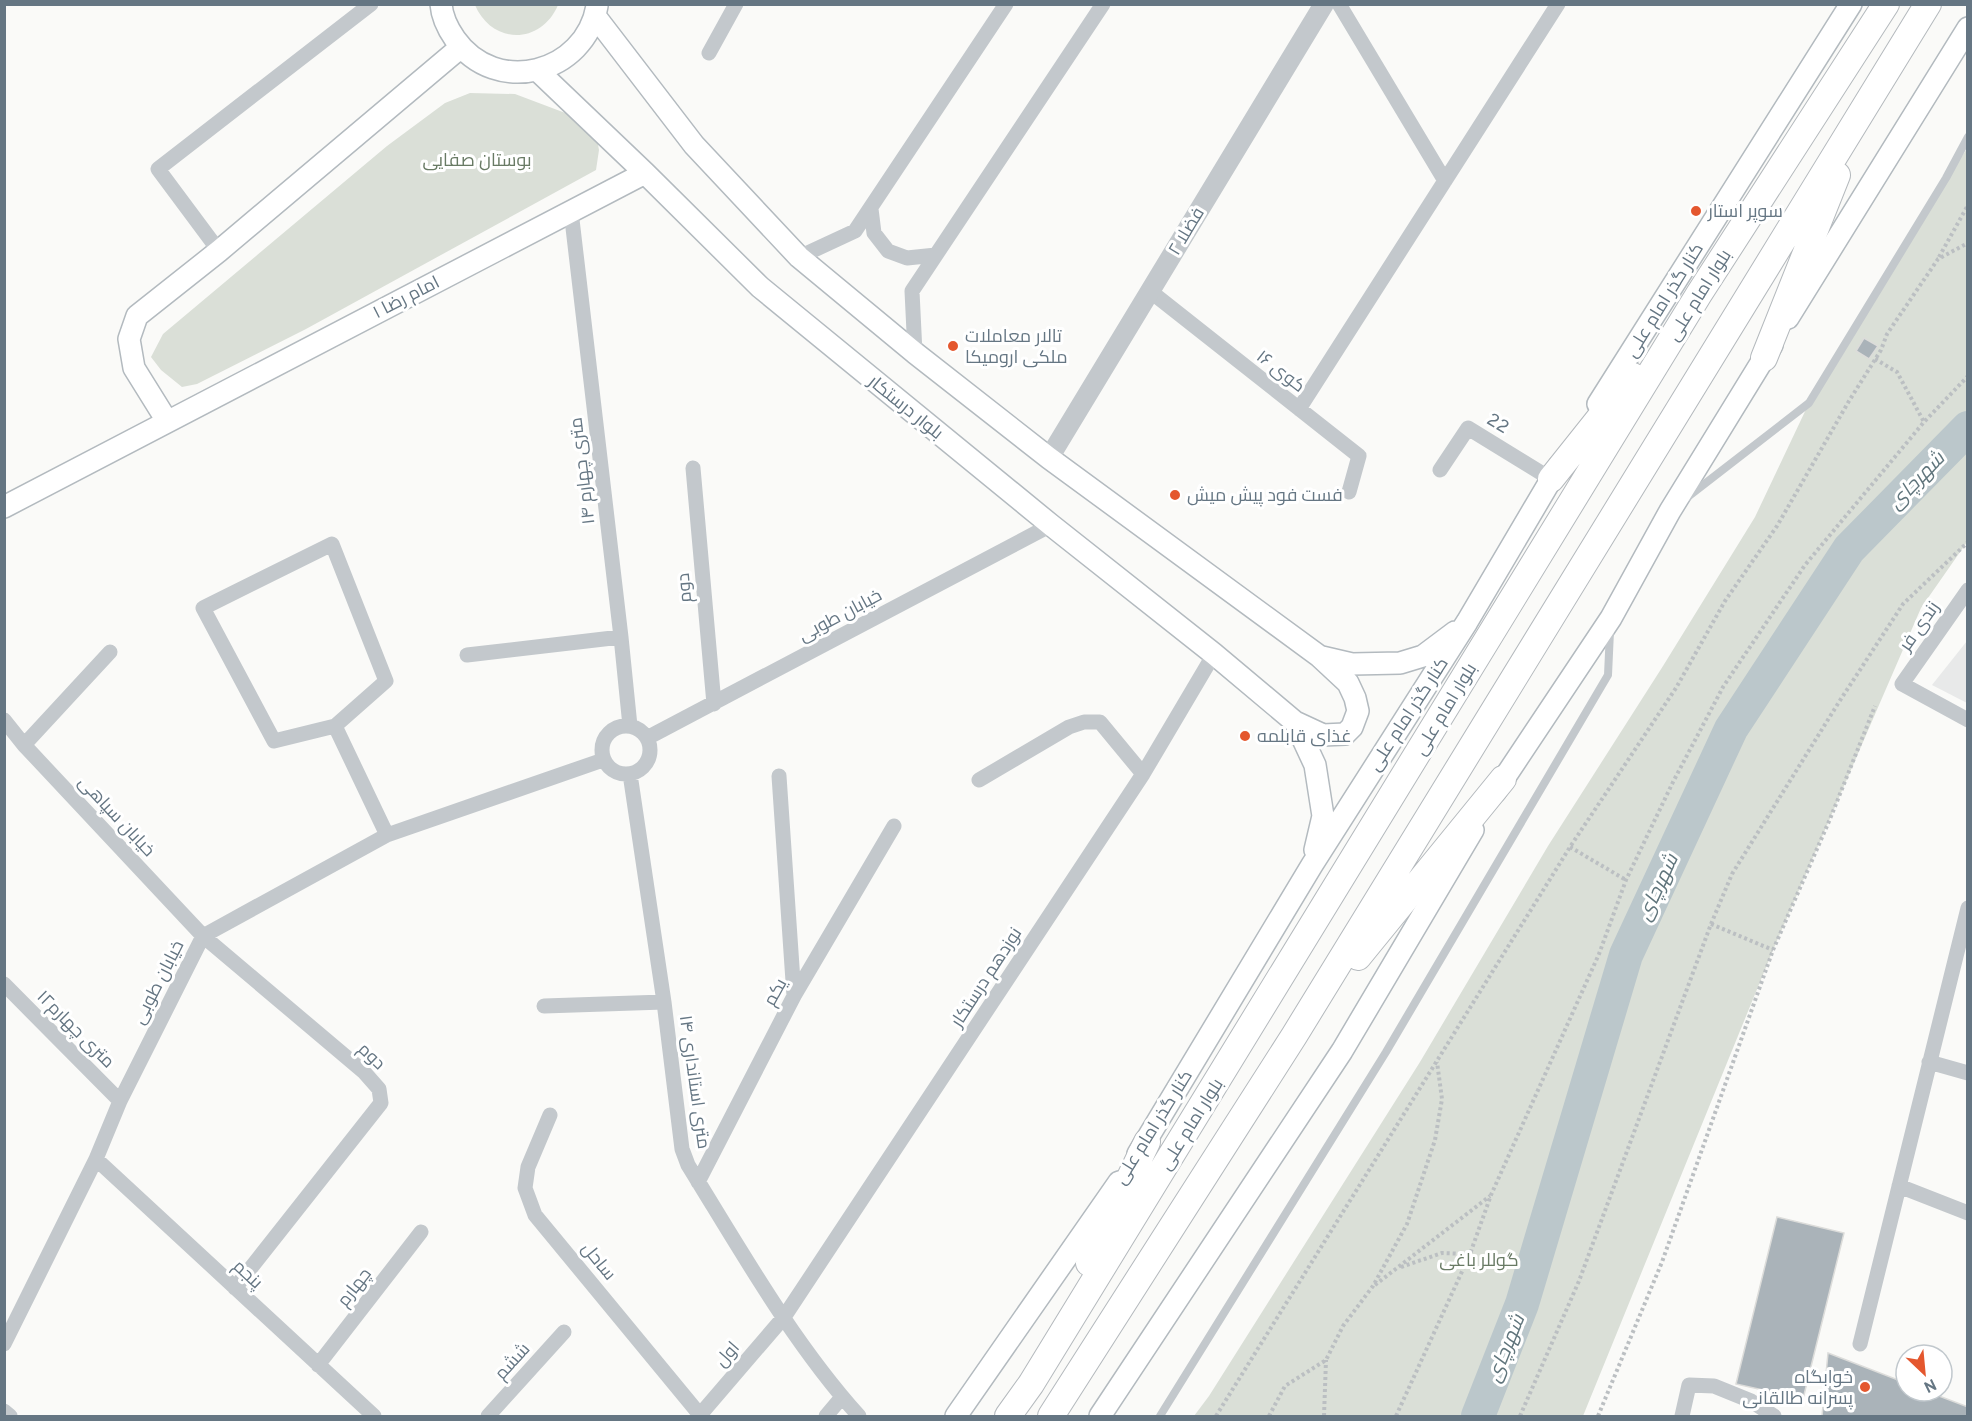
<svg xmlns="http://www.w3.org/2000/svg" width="1972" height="1421" font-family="Overpass,Cairo,sans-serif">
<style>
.built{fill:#e8e9e9}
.green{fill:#dadfd7}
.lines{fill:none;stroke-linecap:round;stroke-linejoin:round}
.river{stroke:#bbc7cb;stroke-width:34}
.building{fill:#aab3b9;stroke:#dcdcda;stroke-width:1.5}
.secondary-casing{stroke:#b3babf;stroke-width:24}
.trunk-casing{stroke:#b4b9bd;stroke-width:28}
.path{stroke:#bbbfc2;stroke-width:4;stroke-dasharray:3 3;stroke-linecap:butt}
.service{stroke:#c3c8cc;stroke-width:8}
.minor{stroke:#c3c8cc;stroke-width:15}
.tertiary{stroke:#c3c8cc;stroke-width:20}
.secondary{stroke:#fff;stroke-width:21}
.trunk{stroke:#fff;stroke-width:26}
.poi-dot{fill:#e4572e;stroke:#fff;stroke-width:2}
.labels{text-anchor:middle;stroke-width:6;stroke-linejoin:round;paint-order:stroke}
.park-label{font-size:18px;fill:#687a64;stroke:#fff}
.poi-label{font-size:18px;fill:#657683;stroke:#fff;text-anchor:start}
.street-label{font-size:18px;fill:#657683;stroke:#fff}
.water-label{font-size:20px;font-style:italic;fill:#60757c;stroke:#fff}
</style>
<rect width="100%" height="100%" fill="#fafaf8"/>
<path class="built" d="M1967,641V703L1932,685Z"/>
<path class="green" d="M475,5H558C541,45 492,45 475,5Z
M470,93L515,94L568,114L596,134L599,150L596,170L306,329L197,384L182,387L161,370L151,357L163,334L387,146L445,103Z
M1967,149V542L1921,608L1773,950L1583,1416H1194L1209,1396L1420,1062L1548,846L1663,666L1755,517L1809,403L1946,178Z"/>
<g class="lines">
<path class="river" d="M1478,1416L1522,1304L1626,955L1731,729L1849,549L1968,428"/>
</g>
<path class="building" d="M1864,338L1878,346L1869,359L1856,351Z
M1777,1217L1844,1233L1803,1399L1736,1384Z
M1828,1353L1906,1383V1391H1926L1968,1407V1416H1822Z"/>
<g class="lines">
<defs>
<path id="secondary" d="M441,4C442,17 448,29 455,39C496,97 585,74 597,6
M537,70L645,173L760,287L1051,525L1214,654L1295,722L1323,735L1345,734L1352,727L1358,711L1355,698L1348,683L1319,656L1049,458L915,353L799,257L694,145L595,16
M1788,318L1968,28
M1598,404L1851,4
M167,421L134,368L129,339L137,316L219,251L461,47
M4,507L645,173
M1322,657L1352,664L1400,663L1423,656L1455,632
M1295,722L1315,765L1323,816L1315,850
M1495,792L1611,618L1670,511L1772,345
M1138,1154L1312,865L1467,622L1559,466
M956,1416L1119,1182
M1100,1416L1342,1051L1473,830"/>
<path id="trunk" d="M1764,358L1837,175
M1551,479L1633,376
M1358,957L1503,779
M1089,1263L1147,1142
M1008,1416L1031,1384L1699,294L1886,4
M1051,1416L1294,1036L1928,4"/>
</defs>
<use href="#secondary" class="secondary-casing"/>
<use href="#trunk" class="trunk-casing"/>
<path class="path" d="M1939,257L1968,205
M1875,359L1897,372L1924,422
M1570,847L1626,880
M1711,924L1773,950
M1401,1267L1442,1253L1470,1254
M1375,1285L1490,1196
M1216,1416L1570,847L1676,688L1725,601L1777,526L1849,401L1881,350L1887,334L1938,259L1968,243
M1269,1416L1285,1386L1326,1360L1343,1326L1373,1286L1407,1224L1435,1140L1442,1099L1437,1062
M1324,1416L1326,1360
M1396,1416L1470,1254L1491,1195L1599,954L1626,880L1673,782L1723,687L1805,565L1924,422L1968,376
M1520,1416L1579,1281L1711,924L1732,874L1839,702L1903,604L1968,542
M1598,1416L1662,1262L1773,950L1830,819L1875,706"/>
<path class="service" d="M1685,499L1809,403L1946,178L1968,137
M1160,1416L1386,1052L1608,675L1610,631"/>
<path class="minor" d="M1339,4L1445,181
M709,53L736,4
M871,209L874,233L888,251L907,258L936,255
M571,211L621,637L630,726
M219,251L158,169L371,4
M799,257L855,231L1006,4
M1150,291L1359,456L1349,492
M915,353L912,291L1103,4
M1299,409L1558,4
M693,468L714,704
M1440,470L1468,428L1551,479
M332,544L386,681L335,726L274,741L203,608Z
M1968,590L1902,684L1968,720
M467,655L621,637
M4,720L24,745L203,936L364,1072L379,1089L381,1103L235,1288
M335,726L387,835
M602 750a24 24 0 1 1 48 0a24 24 0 1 1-48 0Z
M647,738L1051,525
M24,745L110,652
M630,774L664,1002L682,1149L688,1165C740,1249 793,1343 859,1416
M779,776L794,996
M979,780L1069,727L1084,722H1100L1143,774
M4,984L120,1101
M544,1006L664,1002
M1929,1062L1968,1073
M550,1115L528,1167L525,1188L535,1215L700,1415
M96,1159L374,1416
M698,1182L794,996L894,826
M1899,1186L1968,1213
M4,1344L96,1159L120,1101L203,936L387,835L603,760
M1860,1344L1968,908
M318,1365L421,1232
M4,1411L10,1416
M488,1416L564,1332
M699,1416L784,1317L1143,774L1214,654
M826,1416L842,1397
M1682,1416L1689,1385L1714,1386L1751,1401L1774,1416"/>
<path class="tertiary" d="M1049,458L1324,4"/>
<use href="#secondary" class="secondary"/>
<use href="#trunk" class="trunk"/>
</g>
<g class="poi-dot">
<circle cx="1696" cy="211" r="6"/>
<circle cx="953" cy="346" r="6"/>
<circle cx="1175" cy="495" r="6"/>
<circle cx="1245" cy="736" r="6"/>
<circle cx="1865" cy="1387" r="6"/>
</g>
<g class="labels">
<g class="park-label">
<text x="477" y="166">بوستان صفایی</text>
<text x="1479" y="1266">گوللر باغی</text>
</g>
<g class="poi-label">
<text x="1708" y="217">سوپر استار</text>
<text x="965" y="342">تالار معاملات<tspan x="965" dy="21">ملکی ارومیکا</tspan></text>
<text x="1187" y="501">فست فود پیش میش</text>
<text x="1257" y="742">غذای قابلمه</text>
<text x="1853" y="1383" text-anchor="end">خوابگاه<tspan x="1853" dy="21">پسرانه طالقانی</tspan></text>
</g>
<g class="street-label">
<text transform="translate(1186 231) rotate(-59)" y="6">فضلا ۲</text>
<text transform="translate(1699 295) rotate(-58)" y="6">بلوار امام علی</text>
<text transform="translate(406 297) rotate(-27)" y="6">امام رضا ۱</text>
<text transform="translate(1664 300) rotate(-58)" y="6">کنار گذر امام علی</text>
<text transform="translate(1281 371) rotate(38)" y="6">کوی ۱۶</text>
<text transform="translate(906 407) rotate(39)" y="6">بلوار درستکار</text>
<text transform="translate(1498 423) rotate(31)" y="6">22</text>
<text transform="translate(582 471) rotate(-97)" y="6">۱۴ متری چهارم</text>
<text transform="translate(684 588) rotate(-95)" y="6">دوم</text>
<text transform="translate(840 615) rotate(-28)" y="6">خیابان طوبی</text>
<text transform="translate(1919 626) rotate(-55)" y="6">زندی فر</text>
<text transform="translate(1445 709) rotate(-59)" y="6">بلوار امام علی</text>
<text transform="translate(1408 714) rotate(-57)" y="6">کنار گذر امام علی</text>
<text transform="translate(117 816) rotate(47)" y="6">خیابان سپاهی</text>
<text transform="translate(986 977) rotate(-57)" y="6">نوزدهم درستکار</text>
<text transform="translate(158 982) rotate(-63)" y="6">خیابان طوبی</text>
<text transform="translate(775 992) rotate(-61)" y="6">یکم</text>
<text transform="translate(76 1029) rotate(45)" y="6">۱۲متری چهارم</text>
<text transform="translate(372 1056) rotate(44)" y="6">دوم</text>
<text transform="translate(695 1082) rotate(82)" y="6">۱۴ متری استانداری</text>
<text transform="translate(1191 1124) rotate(-58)" y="6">بلوار امام علی</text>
<text transform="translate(1153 1127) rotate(-58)" y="6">کنار گذر امام علی</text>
<text transform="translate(599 1261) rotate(51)" y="6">ساحل</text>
<text transform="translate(248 1274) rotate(43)" y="6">پنجم</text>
<text transform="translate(354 1287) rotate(-52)" y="6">چهارم</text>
<text transform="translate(727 1354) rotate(-49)" y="6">اول</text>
<text transform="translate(512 1361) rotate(-48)" y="6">ششم</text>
</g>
<g class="water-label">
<text transform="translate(1916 480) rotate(-46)" y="7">شهرچای</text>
<text transform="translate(1657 887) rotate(-65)" y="7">شهرچای</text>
<text transform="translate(1505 1348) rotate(-68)" y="7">شهرچای</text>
</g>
</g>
<rect width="1972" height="1421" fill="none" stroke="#657683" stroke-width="12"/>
<g transform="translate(1924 1373) rotate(154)"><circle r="28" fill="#ffffff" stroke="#c1c8cd" stroke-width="1.5"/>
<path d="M0-4.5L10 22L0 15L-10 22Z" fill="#e4572e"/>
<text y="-9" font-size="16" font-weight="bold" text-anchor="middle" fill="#657683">N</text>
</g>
</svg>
